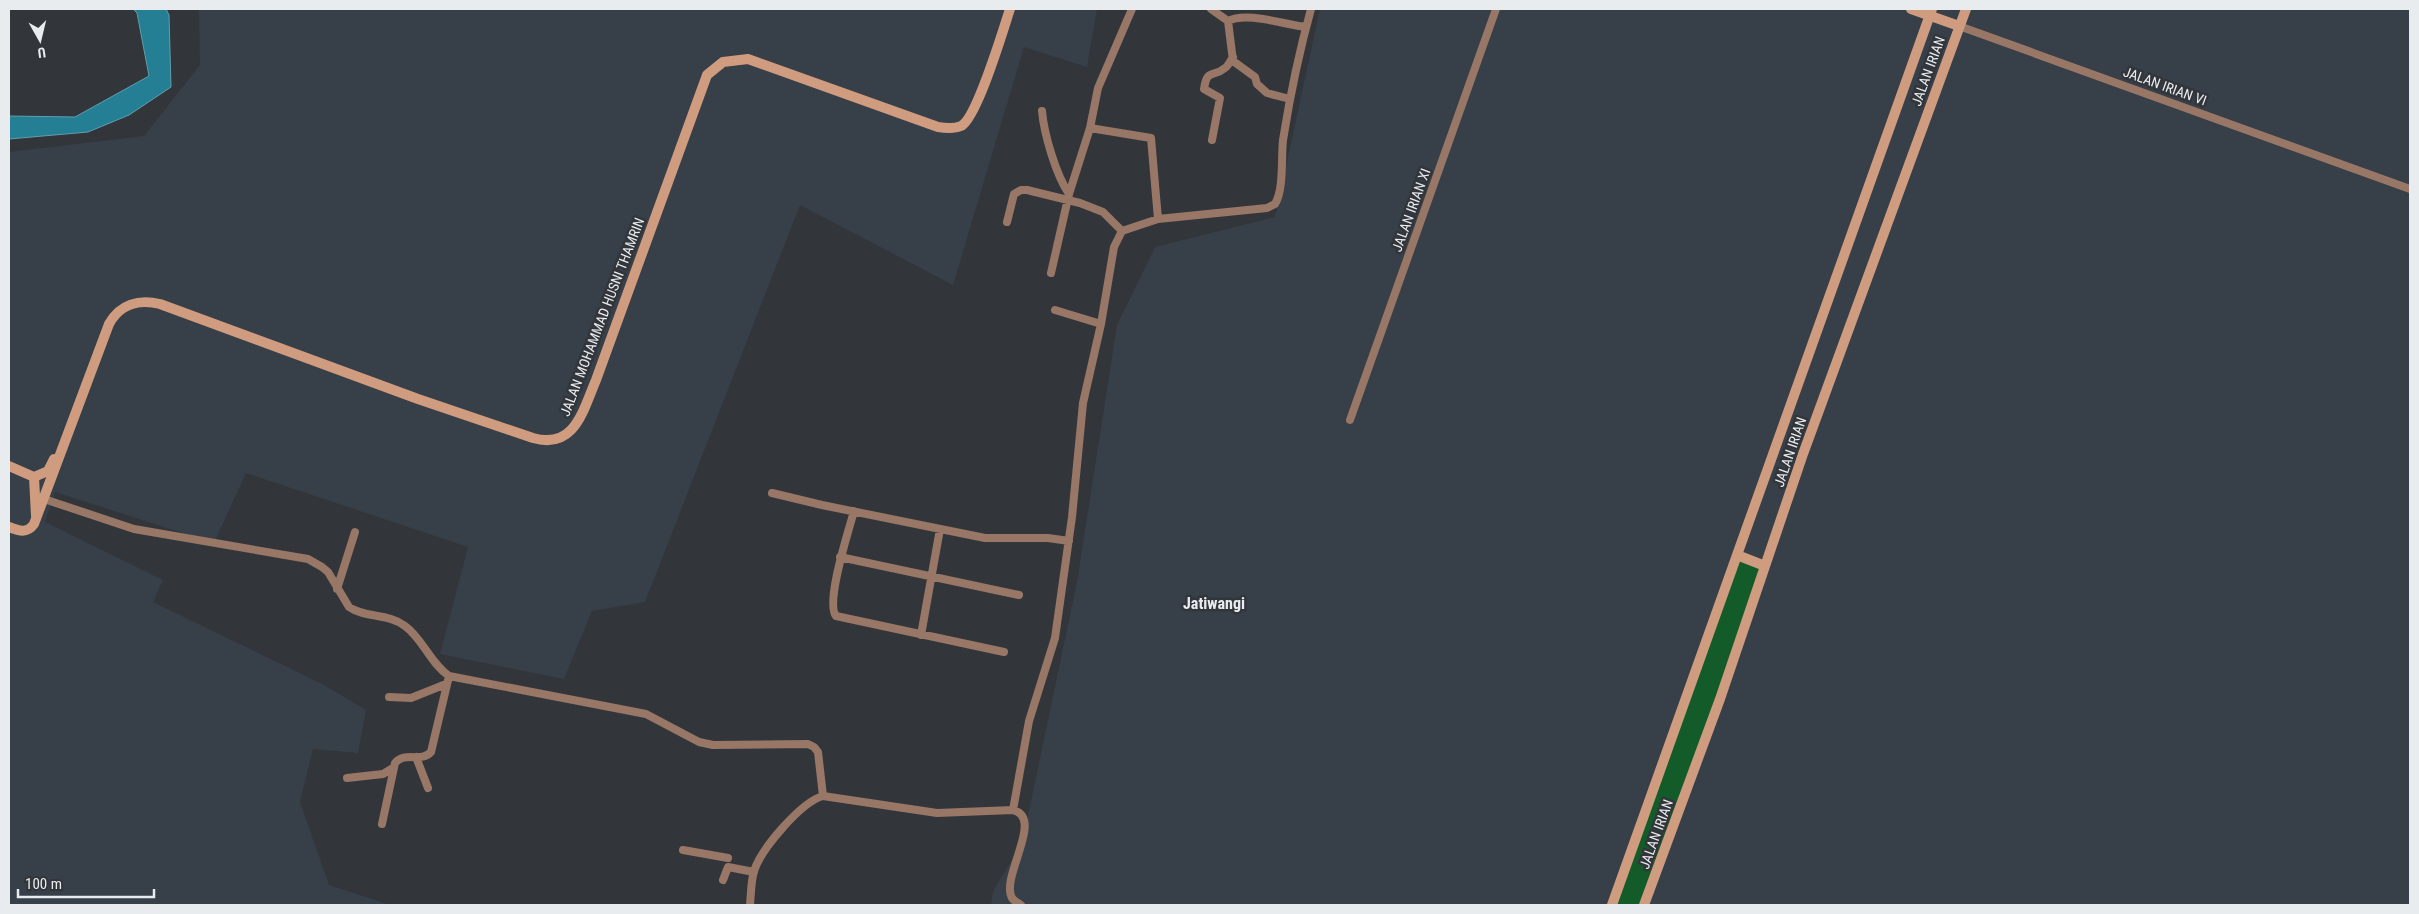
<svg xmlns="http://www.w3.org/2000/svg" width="2419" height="914" font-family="'Roboto Condensed',sans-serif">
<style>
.built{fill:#373f49}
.green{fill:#135b29}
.water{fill:#247e94;stroke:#5f9faf}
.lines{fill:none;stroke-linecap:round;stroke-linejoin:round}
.street{stroke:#987766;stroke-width:8}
.secondary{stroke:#d09c7f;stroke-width:10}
.labels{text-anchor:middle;stroke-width:5;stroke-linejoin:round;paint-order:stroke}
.street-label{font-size:14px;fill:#e9ecef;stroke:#32363b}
.quarter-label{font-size:16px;font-weight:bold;fill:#e9ecef;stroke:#32363b}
</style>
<rect width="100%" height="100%" fill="#32363b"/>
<path class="built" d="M199,9H1097L1087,67L1024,47L953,285L800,205L645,602L592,611L564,679L440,654L468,547L246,473L214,543L55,492L45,522L163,580L153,602L324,685L366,710L358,753L313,749L300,802L329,885L390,905H9V152L144,136L200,65Z
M1320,9H2410V905H991L993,891L1022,844L1077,582L1117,325L1155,247L1275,217Z"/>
<path class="green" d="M1737,555L1765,566L1644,905H1612Z"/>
<path class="water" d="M133,9H166L169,15L171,87L129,115L88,132L9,139V116L75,117L149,76L137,13Z"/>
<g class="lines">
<path class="street" d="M1211,9L1228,21L1233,61L1255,77L1257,84L1267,93L1290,99
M1228,21C1247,11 1285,25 1306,27
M1959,26L2410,189
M1042,111C1044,134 1056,175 1069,194
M1090,128L1151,138L1158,219
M1212,140L1220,98L1204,89C1207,68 1213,78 1225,68C1228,66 1231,60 1233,57
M1007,222L1014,194L1021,190H1027L1080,203L1103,212L1122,231
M1051,273L1069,194L1090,128L1098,88L1132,9
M1055,310L1101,324
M1350,420L1496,9
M772,493L822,505L985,538H1048L1069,541
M44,499L134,529L308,559L322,567L328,572L349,607C365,618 388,613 405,626C423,639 430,663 449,676L646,714L699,742L713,745L808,744L814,747L818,752L823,796
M854,511C849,530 825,602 836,616L1004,652
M840,557L1019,595
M337,589L355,532
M921,635L940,529
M389,697L411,698L446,684
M416,757L428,788
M347,778L383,774L393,768
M382,824L395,763C405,751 421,763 431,752L449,676
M683,850L728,858
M723,880L728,867L754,872
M750,905C751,894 751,881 754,871C761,849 801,802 823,796L937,813L1013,810
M1021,905C1018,903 1014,901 1012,898C1000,877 1045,818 1013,810L1029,721L1055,638L1072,517L1083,403L1101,324L1114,247L1122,231L1158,219L1267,208L1275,204C1284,190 1281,158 1283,140C1290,96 1299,52 1311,9"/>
<path class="secondary" d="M1911,9L1959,26
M9,466L34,477L48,471L54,459
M34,477L36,516
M9,527C19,531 27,534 34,524L109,324C120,304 139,299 160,304L418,399L533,438C575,450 583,410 596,380L707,75L723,62L748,59L938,127C945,128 954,129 961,126C977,118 1003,30 1010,9
M1737,555L1765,566
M1612,905L1932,9
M1644,905L1720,699L1803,454L1966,9"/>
</g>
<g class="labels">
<g class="street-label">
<text transform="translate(1928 71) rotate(-70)" y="5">JALAN IRIAN</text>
<text transform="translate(2165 86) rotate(20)" y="5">JALAN IRIAN VI</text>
<text transform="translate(1411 210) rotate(-70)" y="5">JALAN IRIAN XI</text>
<text transform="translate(602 317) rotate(-69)" y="5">JALAN MOHAMMAD HUSNI THAMRIN</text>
<text transform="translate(1790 452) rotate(-71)" y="5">JALAN IRIAN</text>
<text transform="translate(1656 834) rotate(-70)" y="5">JALAN IRIAN</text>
</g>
<g class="quarter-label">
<text x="1214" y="609">Jatiwangi</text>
</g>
</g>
<rect width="2419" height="914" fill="none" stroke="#e9ecef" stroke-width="20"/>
<g transform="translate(40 40) rotate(172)" stroke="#32363b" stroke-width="4" paint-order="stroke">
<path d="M0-4L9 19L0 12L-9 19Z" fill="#e9ecef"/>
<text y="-8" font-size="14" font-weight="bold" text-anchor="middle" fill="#e9ecef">U</text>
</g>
<path d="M18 889v8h136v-8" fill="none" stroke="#e9ecef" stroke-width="2.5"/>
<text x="25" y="889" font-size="15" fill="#e9ecef" stroke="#32363b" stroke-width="4" paint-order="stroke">100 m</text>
</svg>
